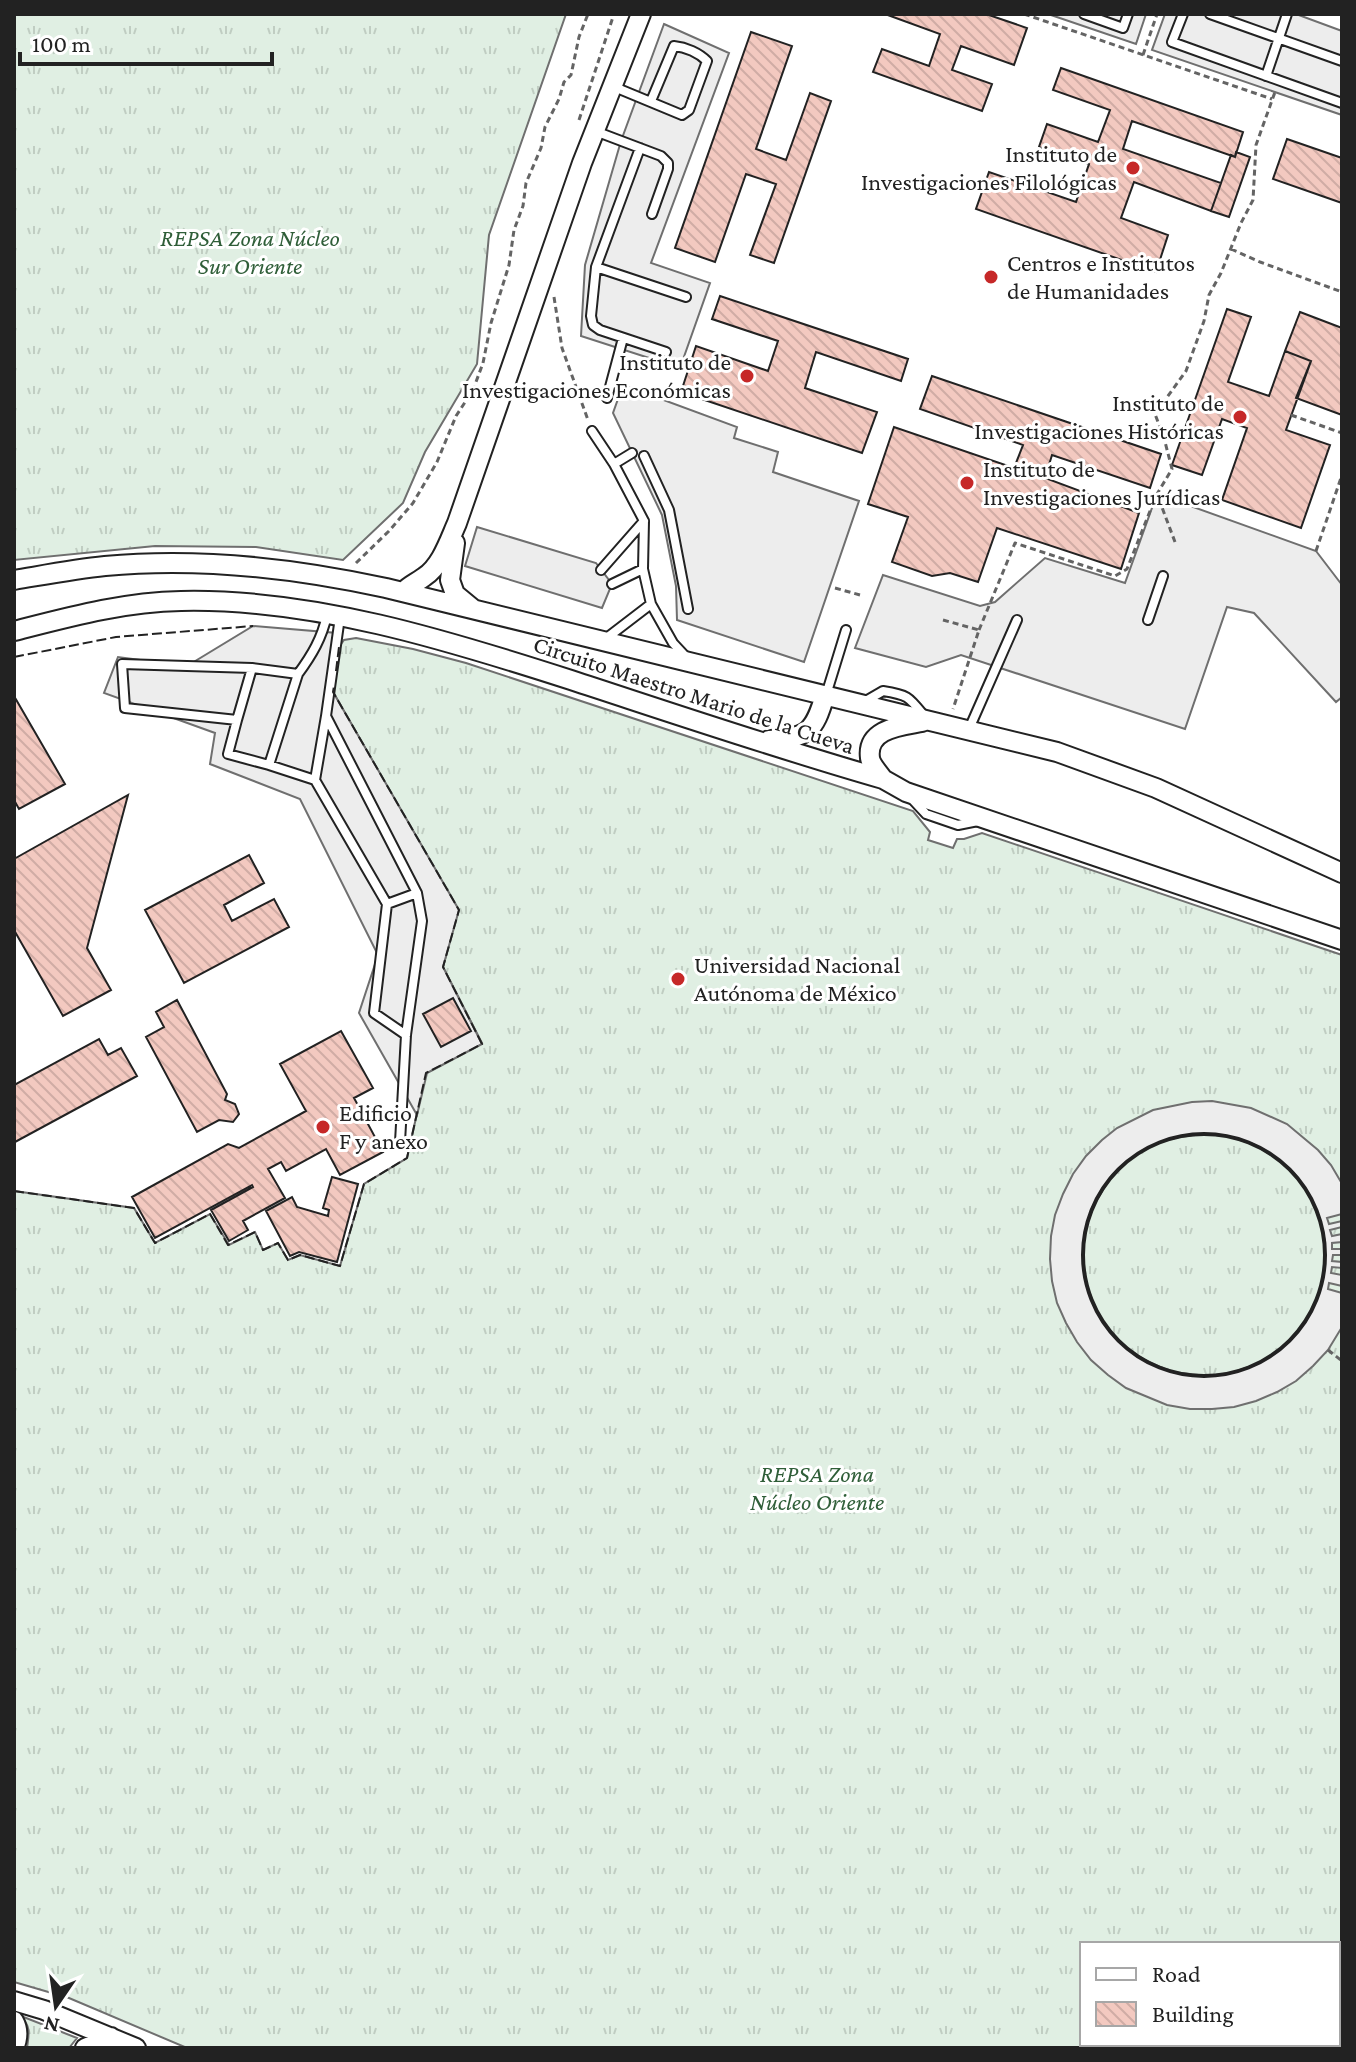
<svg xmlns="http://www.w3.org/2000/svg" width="1356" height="2062" font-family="'Crimson Pro',serif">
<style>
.grass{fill:url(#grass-tufts);stroke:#6f6f6f;stroke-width:2;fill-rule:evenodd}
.parking{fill:#ededed;stroke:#6f6f6f;stroke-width:2;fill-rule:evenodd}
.building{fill:url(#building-back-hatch);stroke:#222;stroke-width:2}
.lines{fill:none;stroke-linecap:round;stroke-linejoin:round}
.service-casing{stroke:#222;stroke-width:12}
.tertiary-casing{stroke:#222;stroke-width:22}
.path{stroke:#646464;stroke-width:3;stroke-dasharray:6 4;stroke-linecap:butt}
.service{stroke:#fff;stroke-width:8}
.tertiary{stroke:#fff;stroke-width:18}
.fence{stroke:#222;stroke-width:2;stroke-dasharray:10 4;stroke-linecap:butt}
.wall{stroke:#222;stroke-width:4}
.poi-dot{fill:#c62828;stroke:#fff;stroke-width:3}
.labels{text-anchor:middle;stroke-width:6;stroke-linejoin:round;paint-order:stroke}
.poi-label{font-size:24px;fill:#222;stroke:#fff;text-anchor:start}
.park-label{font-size:24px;font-style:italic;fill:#2f5e38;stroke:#fff}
.street-label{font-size:24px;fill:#222;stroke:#fff}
</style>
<defs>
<pattern id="grass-tufts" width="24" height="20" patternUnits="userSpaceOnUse" patternTransform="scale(2)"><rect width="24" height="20" fill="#e0efe3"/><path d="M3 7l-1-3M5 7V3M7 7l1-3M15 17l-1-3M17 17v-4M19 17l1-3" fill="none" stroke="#c0cdc2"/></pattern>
<pattern id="building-back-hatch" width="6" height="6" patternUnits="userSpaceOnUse" patternTransform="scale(2)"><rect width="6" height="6" fill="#f3c9c0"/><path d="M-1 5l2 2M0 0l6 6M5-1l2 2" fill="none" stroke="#d0aca5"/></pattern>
</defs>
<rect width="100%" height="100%" fill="#fff"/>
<path class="grass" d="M14,14H566L489,235L477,364L425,452L403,503L343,560L256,547L155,546L14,560Z
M356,638L413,649L466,663L913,811L930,832L928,840L953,848L957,839H964L982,833L1342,955V2048H187L69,1998L14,1982V1191L134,1208L155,1243L210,1214L229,1245L255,1232L263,1250L278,1243L288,1260L300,1255L340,1266L364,1184L407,1158L426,1073L482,1043L443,967L458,910L333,692L339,647L344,640ZM1082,1944H1338V2044H1082Z
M21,2016L77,2038L69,2048H27C29,2034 31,2027 21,2016Z"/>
<path class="parking" d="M1048,14H1146L1136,44Z
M1165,14H1296L1342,31V115L1152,50Z
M664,24L729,53L651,263L710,283L680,368L581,336L585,265L621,141Z
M623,385L737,427L734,438L778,452L773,472L859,501L804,662L677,620L676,586L662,515L613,413Z
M1157,494L1316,551L1342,585V697L1336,702L1254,613L1227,607L1185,729L961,655L926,667L855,648L883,575L980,606L995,602L1045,558L1125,583Z
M477,527L596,563L612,584L602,608L465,566Z
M253,626L337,633L333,692L459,910L443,967L482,1044L427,1073L417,1115L359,1013L378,955L300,799L210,764L215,733L104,693L118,657L187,666Z
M1212,1101L1251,1108L1287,1124L1318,1150L1331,1165L1341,1182L1342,1214L1327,1218L1329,1224L1342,1221V1227L1330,1230L1332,1236L1342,1234V1242L1332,1243V1249H1342V1255H1333L1332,1261L1342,1262V1268L1332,1267L1331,1273L1342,1275V1286L1329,1283L1328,1289L1342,1293V1327L1328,1350L1313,1366L1296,1381L1277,1392L1256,1401L1234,1407L1212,1409H1190L1167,1405L1126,1388L1108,1375L1091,1360L1077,1342L1066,1323L1057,1303L1052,1281L1050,1259L1051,1236L1055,1215L1063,1194L1073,1174L1086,1156L1102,1140L1117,1128L1153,1110L1192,1102ZM1204,1134L1227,1136L1253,1144L1275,1157L1294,1173L1309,1194L1319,1217L1325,1241V1266L1320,1291L1310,1314L1296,1334L1277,1352L1255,1365L1231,1373L1207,1376L1173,1372L1162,1368L1145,1360L1128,1349L1114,1336L1102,1320L1093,1303L1087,1285L1083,1266V1246L1086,1227L1092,1208L1112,1175L1126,1162L1142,1151L1160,1142L1179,1137Z"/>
<path class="building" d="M885,14H986L1027,28L1014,65L961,46L952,70L992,84L982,111L873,72L882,49L929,66L940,34Z
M751,32L792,46L756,149L786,160L810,93L831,101L774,263L750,255L776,184L746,174L715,262L675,248Z
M1061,68L1243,132L1235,157L1132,121L1123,149L1221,183L1211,211L1134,182L1121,218L1168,235L1156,272L976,209L989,172L1076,202L1089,164L1039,147L1047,124L1098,142L1110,110L1053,90Z
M1287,139L1342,158V203L1273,179Z
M1236,152L1250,157L1229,217L1211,211L1231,155L1235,157Z
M720,296L908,359L901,381L816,352L805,388L877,412L862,453L681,392L696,346L768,371L778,341L712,319Z
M1227,309L1251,317L1228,382L1269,396L1285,351L1311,361L1286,430L1330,445L1301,528L1222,500L1247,428L1222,419L1202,475L1172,465Z
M1300,312L1342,328V415L1296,398L1311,361L1285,351Z
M932,376L1161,454L1150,488L1052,455L1045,478L1139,513L1121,569L997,528L978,582L950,573L932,576L892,562L908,517L868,504L894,427L1014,468L1023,445L920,409Z
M14,696L65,784L19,809L14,800Z
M128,795L87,948L111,990L63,1016L14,930V859Z
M249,855L264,883L224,905L232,921L274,899L289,927L184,983L145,910Z
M453,998L471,1031L441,1047L423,1014Z
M177,1000L227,1094L225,1100L235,1104L239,1114L233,1122L219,1120L197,1132L146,1037L164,1027L156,1012Z
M341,1031L373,1088L354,1098L383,1152L340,1175L326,1149L286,1171L281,1162L268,1169L285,1198L243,1221L248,1230L229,1241L211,1210L253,1187L252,1185L155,1238L132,1197L228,1144L239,1148L306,1111L280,1064Z
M99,1039L108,1055L121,1048L137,1076L15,1142L14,1085Z
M332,1177L358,1184L337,1262L299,1252L290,1256L266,1211L292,1197L297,1207L328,1216L329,1210L323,1208Z"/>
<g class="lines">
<defs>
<path id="service" d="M1084,14L1123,28L1128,14
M1183,14L1172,42L1342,103
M1210,14L1342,61
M1266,76L1287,14
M612,86L682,115L689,110L707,61C699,53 686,47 674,46L651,101
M595,131L661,156L668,163V169L652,214
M640,148L596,267L591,316L593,325L600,330L666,352
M596,267L686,297
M607,398L623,338
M592,431L614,464L644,521L643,569L651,604L673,643L687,658
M644,456L669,510L688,609
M614,464L632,453
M601,570L644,521
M612,584L643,569
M327,615C322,638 312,655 298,674L252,668L122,664L125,708L237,720L228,754L269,765L315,780L387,904L374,1013L406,1035
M340,617L326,716L417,893L422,921L406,1035L400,1142
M1148,620L1163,576
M604,640L651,604
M826,695L846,630
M864,702L883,691C909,695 909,697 925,717
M237,720L252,668
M969,729L1017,620
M269,765L298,674
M315,780L326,716
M912,799L926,814L958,825L978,821
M387,904L417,893"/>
<path id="tertiary" d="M455,543L450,580L455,594L472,608
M14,580C44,575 75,569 105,566C200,557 294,568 386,588L1057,752L1156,788L1342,873
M403,592C410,585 416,583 424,577C441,566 449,541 457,523L582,163L641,14
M14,631C69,617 123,602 181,601C312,598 447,640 571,680C675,714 778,749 883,779L906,792L1342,940
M769,740C808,738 814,732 825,695
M883,779C879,773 871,765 870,758C866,728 902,726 922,722
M14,2001L44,2010L136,2048
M14,2021C19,2030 18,2039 14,2048
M85,2048L111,2037"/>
</defs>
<use href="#service" class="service-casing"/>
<use href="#tertiary" class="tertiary-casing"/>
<path class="path" d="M1024,14L1272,99
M1143,55L1157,14
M579,120L614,14
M1231,249L1260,262L1342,292
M554,297L562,348L588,420
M1291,415L1342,433
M1175,542L1157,494L1172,469L1164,438L1155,414L1186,371L1204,321L1209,295L1221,273L1241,223L1253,200L1256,145L1275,92
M1316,551L1342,475
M356,563L389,531L413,503L437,462L456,416L473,390L483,363L491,323L509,265L514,230L523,206L526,183L541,148L545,127L559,99L564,82L571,75L579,37L588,14
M835,588L860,595
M943,620L979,630L953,709
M979,630L1015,543L1115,576L1127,569L1156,496
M1328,1350L1342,1361"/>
<use href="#service" class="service"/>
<use href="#tertiary" class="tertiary"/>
<path class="fence" d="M14,657L116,637L253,626
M336,671L339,647
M14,1191L134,1208L155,1243L210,1214L228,1245L255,1232L263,1250L278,1243L288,1260L300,1255L340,1266L364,1184L407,1158L426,1073L482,1044L443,967L459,910L333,692L334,686"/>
<path class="wall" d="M1083 1255a121 121 0 1 1 242 0a121 121 0 1 1-242 0Z"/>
</g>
<g class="poi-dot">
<circle cx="1133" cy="168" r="8"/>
<circle cx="991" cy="277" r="8"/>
<circle cx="747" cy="376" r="8"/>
<circle cx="1240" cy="417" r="8"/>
<circle cx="967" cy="483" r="8"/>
<circle cx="678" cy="979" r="8"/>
<circle cx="323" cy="1127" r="8"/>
</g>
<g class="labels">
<g class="poi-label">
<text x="1117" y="162" text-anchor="end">Instituto de<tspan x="1117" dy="28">Investigaciones Filológicas</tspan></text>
<text x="1007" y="271">Centros e Institutos<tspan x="1007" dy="28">de Humanidades</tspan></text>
<text x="731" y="370" text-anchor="end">Instituto de<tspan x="731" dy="28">Investigaciones Económicas</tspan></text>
<text x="1224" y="411" text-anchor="end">Instituto de<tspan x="1224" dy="28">Investigaciones Históricas</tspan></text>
<text x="983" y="477">Instituto de<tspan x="983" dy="28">Investigaciones Jurídicas</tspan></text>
<text x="694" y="973">Universidad Nacional<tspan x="694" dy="28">Autónoma de México</tspan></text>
<text x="339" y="1121">Edificio<tspan x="339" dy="28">F y anexo</tspan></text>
</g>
<g class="park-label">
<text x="250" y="246">REPSA Zona Núcleo<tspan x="250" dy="28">Sur Oriente</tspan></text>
<text x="817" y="1482">REPSA Zona<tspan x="817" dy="28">Núcleo Oriente</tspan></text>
</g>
<g class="street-label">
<text transform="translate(694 695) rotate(18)" y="8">Circuito Maestro Mario de la Cueva</text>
</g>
</g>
<rect width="1356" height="2062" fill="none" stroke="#222222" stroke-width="32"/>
<rect x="1080" y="1942" width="260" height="104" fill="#ffffff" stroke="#a7a7a7" stroke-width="2"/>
<rect x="1096" y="1968" width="40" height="12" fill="#ffffff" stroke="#a7a7a7" stroke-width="2"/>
<text x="1152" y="1982" font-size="24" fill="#222222">Road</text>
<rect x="1096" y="2002" width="40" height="24" fill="url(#building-back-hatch)" stroke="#a7a7a7" stroke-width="2"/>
<text x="1152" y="2022" font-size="24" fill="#222222">Building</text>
<g transform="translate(56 2006) rotate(193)" stroke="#ffffff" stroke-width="6" paint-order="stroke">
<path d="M0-6L14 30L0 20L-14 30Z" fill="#222222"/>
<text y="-12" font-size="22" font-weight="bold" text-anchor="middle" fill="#222222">N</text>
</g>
<path d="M20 52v12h252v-12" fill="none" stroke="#222222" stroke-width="4"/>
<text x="32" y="52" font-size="24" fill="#222222" stroke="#ffffff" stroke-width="6" paint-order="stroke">100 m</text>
</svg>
